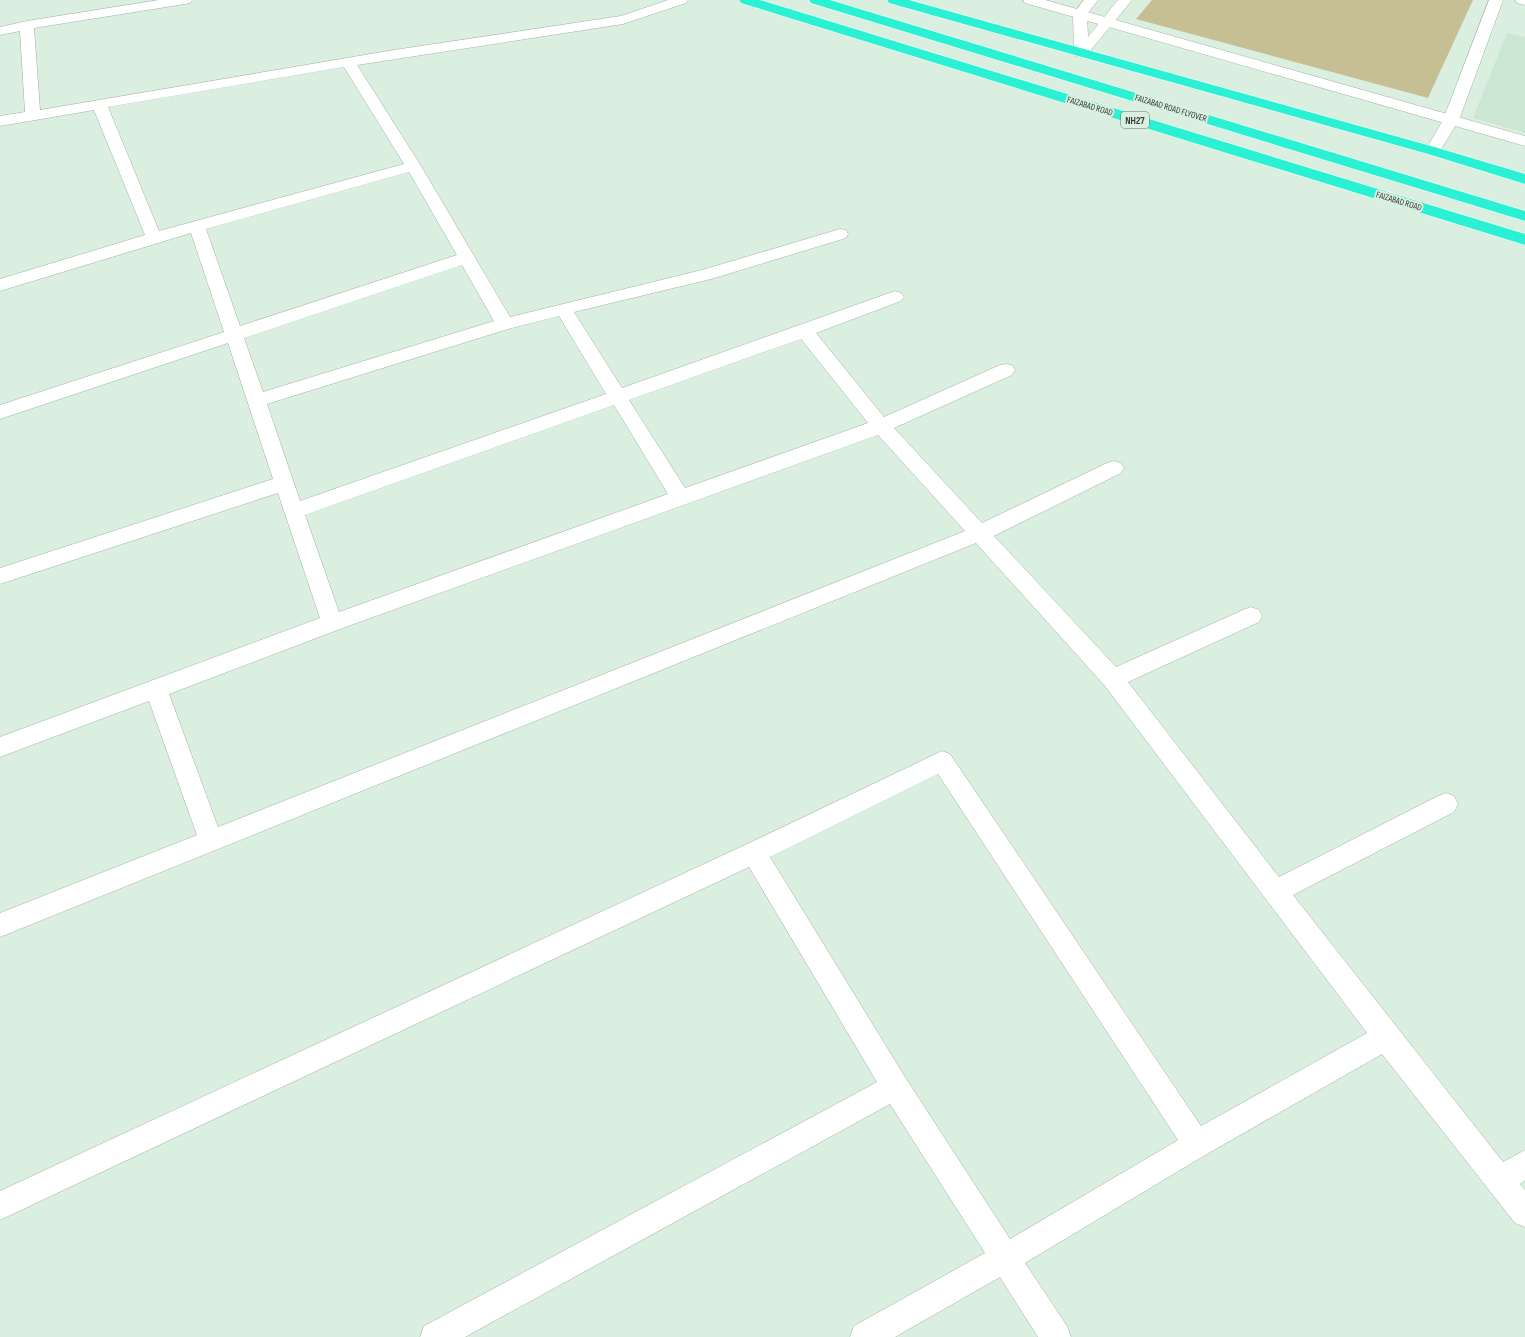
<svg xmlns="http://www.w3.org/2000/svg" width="1525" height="1337" font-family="'Sofia Sans Condensed',sans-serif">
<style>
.built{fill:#cbe6d1}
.green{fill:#c7bf94}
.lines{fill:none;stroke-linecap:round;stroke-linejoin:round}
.street-casing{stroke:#9fb2a4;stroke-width:1}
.secondary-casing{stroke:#9fb2a4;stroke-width:1}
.highway-casing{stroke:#fff;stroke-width:1}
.street{fill:#fff;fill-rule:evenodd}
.secondary{fill:#fff;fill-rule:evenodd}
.highway{fill:#2bf1d4;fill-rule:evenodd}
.labels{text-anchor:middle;stroke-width:4;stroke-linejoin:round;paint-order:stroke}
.far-street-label{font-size:9px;fill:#343c36;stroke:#dbefe0}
.shield{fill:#dbefe0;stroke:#667269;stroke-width:1}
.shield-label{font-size:10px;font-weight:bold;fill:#343c36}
</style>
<rect width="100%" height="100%" fill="#dbefe0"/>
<path class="built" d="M1507,33L1525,37V133L1473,118Z"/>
<path class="green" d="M1152,0H1473L1428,98L1136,19Z"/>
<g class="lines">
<defs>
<path id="street" d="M159,0H192L190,3L185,4L34,28L40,110L394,50L621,16L668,0H688L686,3L623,24L357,65L421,166L510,317L702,270L840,229L846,230L848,234L846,238L711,279L574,312L622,388L895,291L901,293L904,297L901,301L816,333L884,417L1000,365L1006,364L1012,365L1015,370L1012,375L894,428L982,523L1107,463L1114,461L1121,463L1124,468L1121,473L994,536L1116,667L1243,610L1251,607L1259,610L1262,616L1259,622L1128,682L1279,877L1438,796L1446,793L1454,796L1458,804L1454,812L1293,895L1503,1162L1525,1150V1180L1520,1184L1525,1190V1227L1515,1223L1382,1054L1207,1154L1025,1263L1067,1326L1071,1337H1038L1000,1277L895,1337H850L854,1326L985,1253L890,1104L465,1337H420L424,1326L877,1082L749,867L0,1220V1191L745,845L942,751L950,754L1201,1126L1367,1033L1105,686L976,543L0,937V913L197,835L149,701L0,757V737L320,618L278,493L0,584V568L273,479L228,343L0,419V405L224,332L191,233L0,291V279L145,235L94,110L0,126V116L25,112L20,31L0,35V27L27,21ZM344,67L404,164L159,231L108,107ZM409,172L457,255L240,326L206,229ZM462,265L494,321L263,392L244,338ZM559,316L606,394L300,501L267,404L508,329ZM801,339L868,423L685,488L629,400ZM614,405L668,494L339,612L305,515ZM878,435L965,531L218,827L169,694L340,629ZM938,774L1178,1140L1010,1239L905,1077L770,857Z
M1084,0H1098L1087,14L1088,37L1118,0H1132L1086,56H1076L1074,53L1073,14Z
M1489,0H1503L1459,120L1438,154H1428L1425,151L1443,120Z
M1515,0H1525V5L1517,3Z"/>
<path id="secondary" d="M1023,0H1045L1525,136V146L1025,3Z"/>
<path id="highway" d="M739,0H760L1525,234V245L741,3Z
M809,0H830L1525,211V221L811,3Z
M887,0H909L1438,148L1525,174V184L1428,154L889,3Z"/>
</defs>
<use href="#street" class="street-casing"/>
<use href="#secondary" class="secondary-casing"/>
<use href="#highway" class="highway-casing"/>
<use href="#street" class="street"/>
<use href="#secondary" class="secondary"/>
<use href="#highway" class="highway"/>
</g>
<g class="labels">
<g class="far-street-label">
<text transform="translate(1090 106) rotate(17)" y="3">FAIZABAD ROAD</text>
<text transform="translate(1171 108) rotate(17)" y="3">FAIZABAD ROAD FLYOVER</text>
<text transform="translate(1399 201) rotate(17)" y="3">FAIZABAD ROAD</text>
</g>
<rect class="shield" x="1121" y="112" width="28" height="16" rx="3"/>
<g class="shield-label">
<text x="1135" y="124">NH27</text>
</g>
</g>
</svg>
